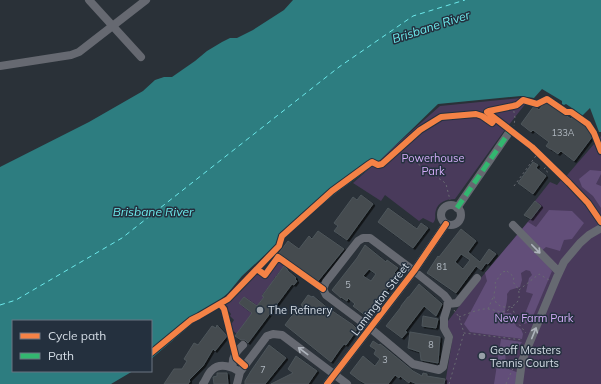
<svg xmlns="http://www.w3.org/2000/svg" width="601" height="384" font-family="Mulish,sans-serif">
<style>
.green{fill:#493a5b}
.forest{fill:#624e79}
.water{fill:#2d7d80}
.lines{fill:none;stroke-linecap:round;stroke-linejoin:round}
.ferry{stroke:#6ce9eb;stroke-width:1;stroke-dasharray:5 4;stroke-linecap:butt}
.building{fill:#444b4f;stroke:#4e565b;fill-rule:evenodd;filter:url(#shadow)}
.path{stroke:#686b72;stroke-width:1;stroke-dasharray:2 3;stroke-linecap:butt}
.minor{stroke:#666971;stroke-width:8}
.quiet{stroke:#33b770;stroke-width:5;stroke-dasharray:10 5;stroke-linecap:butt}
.cycleway-casing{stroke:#24303e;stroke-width:8}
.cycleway{stroke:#f48246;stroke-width:6}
.oneway{stroke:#aeb4bc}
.poi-dot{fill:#98a0a8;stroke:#24303e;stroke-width:1.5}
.labels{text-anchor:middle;stroke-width:3;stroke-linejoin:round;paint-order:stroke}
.number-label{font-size:9px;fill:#b0b8c0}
.park-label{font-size:11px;fill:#d2abf6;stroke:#24303e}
.street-label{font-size:11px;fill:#d4dce5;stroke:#24303e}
.poi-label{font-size:11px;fill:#d4dce5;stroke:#24303e;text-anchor:start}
.water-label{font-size:12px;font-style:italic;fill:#6ce9eb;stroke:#24303e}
</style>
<defs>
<filter id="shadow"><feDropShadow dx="2" dy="1.5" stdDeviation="0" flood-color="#0009"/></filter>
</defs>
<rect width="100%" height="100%" fill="#2a3138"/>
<path class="green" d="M521,98H530L504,131L455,199C447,199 438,202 436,210C434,216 437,218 433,223L423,218L419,221L385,195L381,201L353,183L440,106Z
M601,136V384H445L453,336L447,326L448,321L480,279L541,206L535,201L550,182L557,185L561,180L562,181Z
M277,261L284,266L276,276L277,277H275L272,282L273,283L271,286L270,285L262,295L264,297L257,306L244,297L239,303L252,313L237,334L232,330L233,329L230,326L234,320L230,316L231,314L227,309L228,307L225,305L256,271L265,278Z"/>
<path class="forest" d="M590,170L601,171V174L596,184L601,186V208L593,196L582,187L579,179Z
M549,210L572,211L584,223L572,239L564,240L560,251L546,247L539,253L552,271L534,314L527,323L524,324L522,321L533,294L526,292L529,278L532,275L530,271L526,270L521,273L522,280L520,287L510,290L507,294C508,301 505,307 505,313H511L516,326L521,329L523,334L522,339L470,332L464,324L487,281L485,273L528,222L536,227Z
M501,339L522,342L519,346L505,348L506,368L519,373L518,384H494Z"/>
<path class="water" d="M293,0H601V132H599L590,108L582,116L575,112V110L566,104L564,105L562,104V101L542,89L534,98L521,96L438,104L377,163L336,193L292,230L242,276L228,293L151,359V321H13V371H133L111,384H0V167L89,122L143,91L155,80L164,77H172L195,61L207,51L222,42L230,38H237L253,30L284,10Z"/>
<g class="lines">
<path class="ferry" d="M0,305L16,300L122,238L339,67L413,16L465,0"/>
</g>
<path class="building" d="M546,101L571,119L573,116L595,133L574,161L561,151L558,154L551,149H550L546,146L549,142L533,130L531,132L521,124L534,106L539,110Z
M533,162L538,165L536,168L546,176L533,194L518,183Z
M361,195L373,204L347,240L334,231L338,226L334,223L353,197L357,200Z
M535,201L541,206L531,219L524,215Z
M388,208L417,229L421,223L428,228L413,248L378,222Z
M461,229L476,241L468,252L480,262L489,249L496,254L488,264L486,263L481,270L476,266L456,293L427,273L438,256L439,257ZM461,254L470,260L463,269L455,262Z
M318,231L344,249L318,281L279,253L288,241L299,249L309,236L312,239Z
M365,245L386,262L387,260L398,268L394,273L398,276L395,281L394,280L369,314L368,313L366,316L353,306L355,304L348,298L347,301L341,297V298L332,290L357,258ZM369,269L376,274L371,281L363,276Z
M284,266L287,269L288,271L296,278L295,279L297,281L294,285L292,284L248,343L245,340H241L235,336L252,313L239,303L244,297L257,306L264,297L262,296Z
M419,284L442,304L436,316L424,306L405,331L407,332L402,338L386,326L401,307V306L408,297H409Z
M308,295L312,297L313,296L325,306L353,325L356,328V331L346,345L344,344L340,349L331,362L285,325L291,317L294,314L296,316L300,310L303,306L301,305Z
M423,316L438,319L436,328L422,326Z
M217,325L227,336L215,351L213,349L203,366L189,380L190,381L188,384H164L174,369H182L187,361L184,359L194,343L198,345L212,326L216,328Z
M410,332L440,337L438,363L421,360L420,352L408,348Z
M373,341L379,345L380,344L384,347L413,371L422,376L423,373L427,374V376L445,379L444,384H417L410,381L409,383L400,376L399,378L395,375L388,384H366L359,380L350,373L363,356L375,366L380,359L374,354L376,350L370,346Z
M269,345L286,358L265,384H245V381L251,371Z
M296,356L317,371L308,384H271L293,373L288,369Z
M217,373H227L228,384H214L213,377L217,376Z"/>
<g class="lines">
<path class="path" d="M513,106L515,118L514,126
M596,142L601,140
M398,150L444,182L446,184L450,200
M549,164L544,169L550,174
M514,186L538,153
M272,253L278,257
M507,271L514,277L513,282C516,286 519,289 519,293C522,311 493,312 494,295C494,292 496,288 496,285L495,283L502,272Z
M519,290L539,274L549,280
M488,309L494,295
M454,310L459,317L464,333L523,340
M459,317C467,314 476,310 484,309C496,308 502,317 512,307L518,323L526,333
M449,384L464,333
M506,384L514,366"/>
<path class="minor" d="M89,0L141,57
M0,66L71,55L79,52L146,0
M441 215a10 10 0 1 1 20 0a10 10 0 1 1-20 0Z
M457,208L510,131
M513,225L559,272
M363,238H370L414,271L444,295L448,300L447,308L444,318V328L449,337L443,367L439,370L413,364L370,328L326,295L323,289L326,282L358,241Z
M448,304L457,303L477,278
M233,367C231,357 237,351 243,345
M203,384C206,380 208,373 212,370C220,362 233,367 240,372
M237,384L240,372L267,336L273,334L282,335L347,384
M327,384L414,271L446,224
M519,384L522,361L557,277L564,262L580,243L589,235L601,228"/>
<path class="quiet" d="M457,208L510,131"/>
<defs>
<path id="cycleway" d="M601,151L594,133L588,124L571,112H566L547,99L537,104L523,100L517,105L513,106L489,111L487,112L532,147L569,183L588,203L601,222
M257,269L265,275L278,257L323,289
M220,304L224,309L228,325L236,358L245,366
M151,353L191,320L199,316L228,299L279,246L282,236L332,191L369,164L372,162L378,165L382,164L420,130L441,117L476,114L482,116L492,123L495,119
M327,384L414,271L446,224"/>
</defs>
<use href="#cycleway" class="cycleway-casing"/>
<use href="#cycleway" class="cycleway"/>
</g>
<defs><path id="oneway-shaft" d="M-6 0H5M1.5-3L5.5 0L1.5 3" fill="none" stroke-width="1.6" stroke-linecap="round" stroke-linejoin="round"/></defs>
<g class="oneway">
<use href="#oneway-shaft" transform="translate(536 249) rotate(46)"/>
<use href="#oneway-shaft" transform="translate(534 333) rotate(-68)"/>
<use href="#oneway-shaft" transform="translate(303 351) rotate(-143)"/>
</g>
<g class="poi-dot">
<circle cx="260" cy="310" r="4"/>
<circle cx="482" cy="356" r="4"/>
</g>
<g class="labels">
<g class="number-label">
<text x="563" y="136">133A</text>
<text x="442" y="270">81</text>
<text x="348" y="288">5</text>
<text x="431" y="348">8</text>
<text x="385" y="363">3</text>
<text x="263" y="373">7</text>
</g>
<g class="park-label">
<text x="433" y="162">Powerhouse<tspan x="433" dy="13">Park</tspan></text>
<text x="534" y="322">New Farm Park</text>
</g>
<g class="street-label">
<text transform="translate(380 299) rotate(-53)" y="4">Lamington Street</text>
</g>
<g class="poi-label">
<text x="268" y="314">The Refinery</text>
<text x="490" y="354">Geoff Masters<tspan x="490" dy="13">Tennis Courts</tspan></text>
</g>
<g class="water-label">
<text transform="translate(431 27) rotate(-18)" y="4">Brisbane River</text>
<text x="153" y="216">Brisbane River</text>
</g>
</g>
<rect x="12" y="320" width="140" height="52" fill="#24303e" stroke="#6a7581"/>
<rect x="20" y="333" width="20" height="6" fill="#f48246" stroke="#6a7581"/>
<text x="48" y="340" font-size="12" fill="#d4dce5">Cycle path</text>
<rect x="20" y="353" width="20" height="6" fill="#33b770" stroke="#6a7581"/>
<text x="48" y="360" font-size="12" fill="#d4dce5">Path</text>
</svg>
